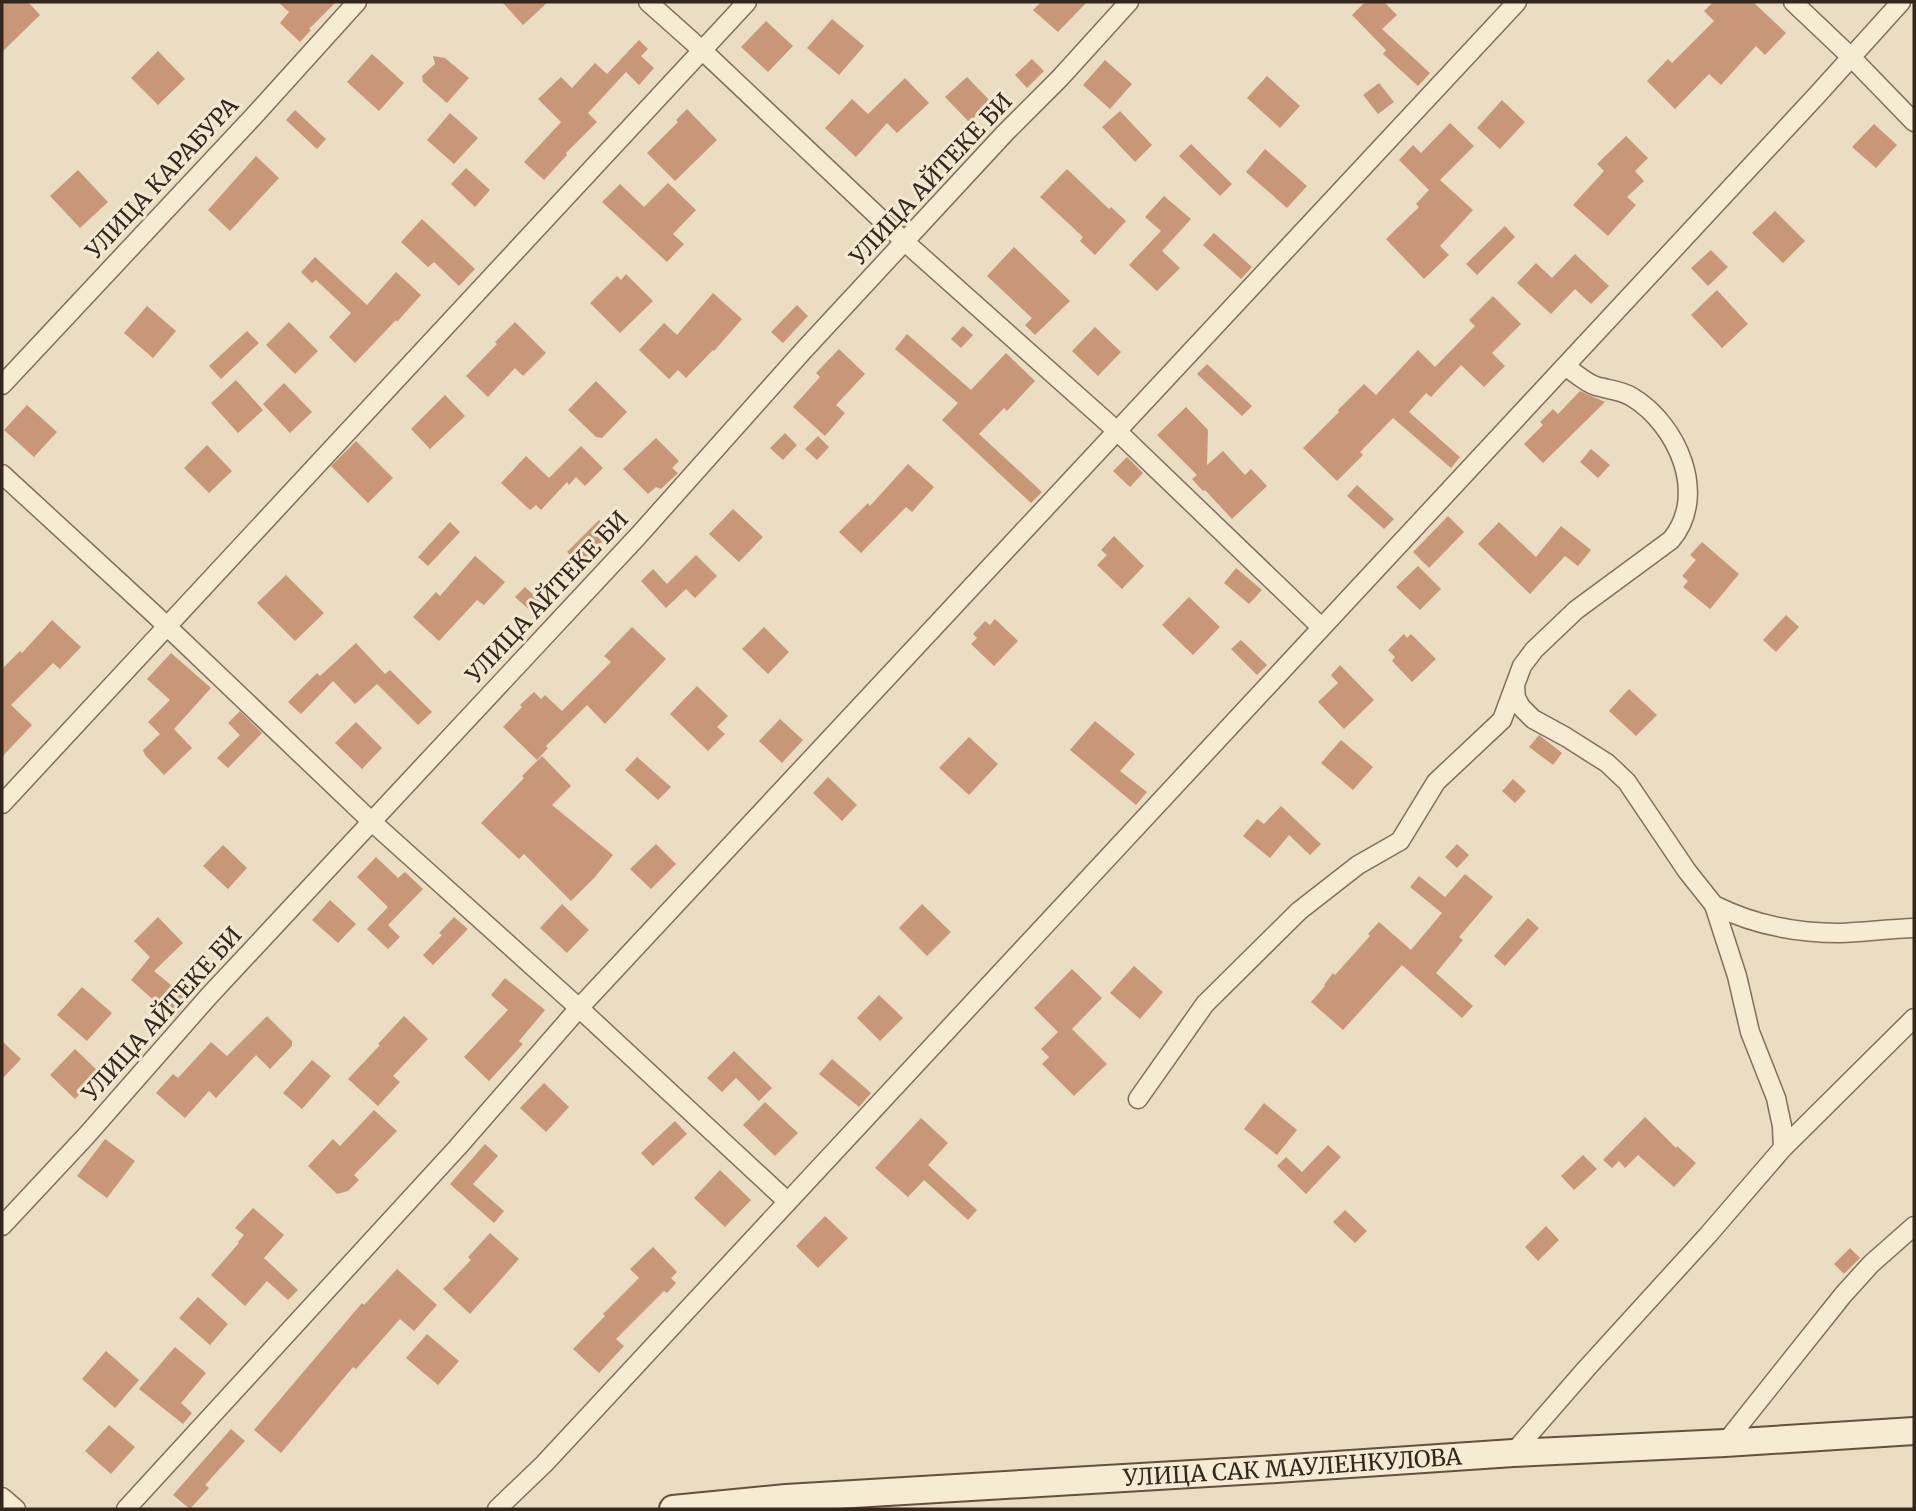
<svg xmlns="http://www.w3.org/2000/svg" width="1916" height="1511" font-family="Merriweather,serif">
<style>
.building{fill:#c79778}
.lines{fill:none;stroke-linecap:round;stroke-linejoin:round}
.minor-casing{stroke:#836e5a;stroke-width:21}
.secondary-casing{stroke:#654f3d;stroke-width:30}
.minor{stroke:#f6ebd3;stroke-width:18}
.secondary{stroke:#f6ebd3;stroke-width:26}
.labels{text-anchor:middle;stroke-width:6;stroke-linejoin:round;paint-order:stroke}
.street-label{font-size:23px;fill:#33271d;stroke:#f3e8d0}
</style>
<rect width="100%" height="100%" fill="#ebddc1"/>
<path class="building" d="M2,2H28L40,15L2,52Z
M278,2H336L309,29L311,30L300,42L280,23L289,12Z
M502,2H548L523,25Z
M1041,2H1087L1058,32L1033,10Z
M1365,2H1384L1397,15L1382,29L1430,73L1418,86L1383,54L1386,50L1352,15Z
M1713,2H1753L1786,33L1765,55L1756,46L1721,85L1709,74L1675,109L1647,81L1668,59L1672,63L1714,21L1704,11Z
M832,19L864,46L839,75L807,48Z
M766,21L793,46L768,72L741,47Z
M639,40L648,49L641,56L654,68L639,85L626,72L588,113L597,122L566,153L567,155L544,180L524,162L561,122L538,99L561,77L572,88L595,63L607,74Z
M158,51L185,79L158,105L131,78Z
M372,54L404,83L379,111L347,82Z
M433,56L445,58L469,78L447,103L423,82L422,76L435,64Z
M1032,59L1044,71L1027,88L1015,75Z
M1105,60L1132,84L1110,109L1083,85Z
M1267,76L1300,106L1280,128L1247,98Z
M967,77L991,102L969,122L945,97Z
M905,78L929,103L897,133L887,123L856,157L825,128L852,99L868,114Z
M1379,83L1394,102L1378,114L1363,95Z
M1502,100L1525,122L1500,149L1477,128Z
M687,109L717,140L675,181L647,153L678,122L676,120Z
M295,110L326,139L317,149L286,120Z
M1120,111L1152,145L1135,162L1102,127Z
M450,113L478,138L454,164L427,140Z
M1450,123L1474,146L1440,180L1473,210L1440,246L1449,255L1424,279L1386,239L1419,207L1416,204L1429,190L1399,160L1413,145L1421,153Z
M1874,124L1897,145L1876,168L1852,147Z
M1626,136L1648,158L1635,171L1644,181L1627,197L1636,205L1608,236L1573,205L1604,171L1597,164Z
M1191,144L1232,184L1220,196L1179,156Z
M1265,149L1307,186L1287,208L1246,172Z
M256,156L279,178L230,231L208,210Z
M466,168L490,190L475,207L451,184Z
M1067,169L1109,209L1111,207L1126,221L1095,255L1080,241L1083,237L1040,197Z
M78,170L108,202L80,228L50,196Z
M668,183L696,210L673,234L684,244L667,262L602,202L620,184L644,207Z
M1164,196L1191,219L1162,251L1180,268L1157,291L1129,265L1161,231L1145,217Z
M1775,211L1805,241L1783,263L1752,233Z
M422,219L475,269L459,286L434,262L428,267L401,242Z
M1505,226L1515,237L1477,275L1466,264Z
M1214,233L1252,267L1241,279L1203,245Z
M1014,247L1070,301L1035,335L1025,325L1032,318L987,276Z
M1711,250L1728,267L1708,286L1691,268Z
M1575,254L1609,286L1591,304L1575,289L1551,314L1517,283L1536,263L1552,278Z
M315,257L367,305L396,272L421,295L397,322L396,320L355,363L329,337L351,313L316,280L312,283L301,272Z
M626,274L653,301L620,333L590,303L617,276L621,280Z
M1717,290L1748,324L1722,348L1691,315Z
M713,293L742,319L714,351L713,350L686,378L678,370L669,379L639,350L664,323L677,335Z
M1493,296L1521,324L1492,353L1505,366L1484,387L1461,365L1431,397L1426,393L1409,412L1460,457L1451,468L1393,418L1360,452L1363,455L1337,481L1303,448L1339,412L1338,410L1364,384L1376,395L1418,350L1435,367L1475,326L1469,320Z
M797,305L808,316L783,343L771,332Z
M147,306L176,331L153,358L124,333Z
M289,322L318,351L295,374L266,345Z
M515,322L546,353L523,376L515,368L488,397L466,376L497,344L495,342Z
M963,326L973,335L961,348L951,339Z
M1095,327L1121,352L1098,376L1072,351Z
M247,331L259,343L221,379L209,366Z
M907,334L971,390L1006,353L1035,381L1007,411L1004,408L979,434L1042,492L1031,503L942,420L958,403L895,349Z
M839,349L865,374L836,405L845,413L825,436L793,407L820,377L816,373Z
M1207,364L1252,406L1242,416L1197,374Z
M236,380L263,410L238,433L211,403Z
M596,381L627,412L602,438L596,437L568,410Z
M284,383L312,412L290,433L263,404Z
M1580,391L1605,402L1543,463L1524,444L1543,425L1540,422L1553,409L1558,414Z
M445,395L465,416L430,449L411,429Z
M27,405L57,432L34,457L4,430Z
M1186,407L1208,430L1207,465L1223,451L1245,475L1251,469L1267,486L1232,519L1205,490L1203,491L1192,479L1197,475L1157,435Z
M785,433L797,445L783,460L770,448Z
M818,436L829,447L817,460L805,449Z
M656,438L679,461L672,468L678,473L661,489L656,487L648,494L623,469Z
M356,441L393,478L368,503L331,466Z
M207,445L232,471L209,493L184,468Z
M581,446L603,468L585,486L576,477L569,485L567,482L541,510L536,505L530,510L501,483L526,456L549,478Z
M1591,449L1610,465L1598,478L1580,462Z
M1127,457L1143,473L1130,487L1113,471Z
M908,464L934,487L912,512L906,507L861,553L839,532L868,503L870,506Z
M1357,485L1394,519L1384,529L1347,496Z
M733,509L763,537L739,562L709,534Z
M1448,516L1464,532L1429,568L1413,552Z
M599,520L611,533L579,564L567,552Z
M450,522L460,532L428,566L418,557Z
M1499,522L1536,557L1561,526L1591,550L1578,566L1565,556L1530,594L1478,544Z
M1114,536L1144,566L1122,589L1097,565L1107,555L1101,550Z
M1702,542L1739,574L1710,609L1683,587L1688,581L1682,576L1696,560L1690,555Z
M696,555L717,576L695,598L686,589L666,608L641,581L653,569L667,584Z
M475,556L505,582L484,605L477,600L439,641L413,617L436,592L440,596Z
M1418,566L1441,589L1420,610L1396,587Z
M1236,568L1262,590L1249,604L1224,583Z
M286,575L324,613L295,641L257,603Z
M525,587L542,603L533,613L515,597Z
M1189,597L1220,627L1193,655L1162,625Z
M1786,615L1799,627L1776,652L1763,640Z
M995,619L1018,641L994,666L971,644L977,638L973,634L985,621L990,625Z
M52,620L81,647L60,669L53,663L11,705L32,725L2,757V669L20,651L22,653Z
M632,627L666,659L605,724L587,705L546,746L548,748L537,760L503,727L522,707L520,705L534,692L541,699L545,695L562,711L611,662L604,656Z
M764,627L789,652L768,674L742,649Z
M1404,634L1407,638L1411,634L1436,659L1412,682L1392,661L1395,657L1388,650Z
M1241,640L1267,665L1257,675L1231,649Z
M356,643L385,674L390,670L432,712L418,725L377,684L355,704L333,681L301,714L288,702L317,673L320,676Z
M171,653L211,688L174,729L192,748L164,775L145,755L143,750L160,734L148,722L170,700L147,679Z
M1340,665L1374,700L1344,729L1318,702L1338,683L1331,675Z
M697,686L728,716L717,727L725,734L708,751L670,714Z
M1629,689L1657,715L1636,736L1609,711Z
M240,711L262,733L228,768L217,758L240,735L228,723Z
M780,719L803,740L782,763L759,741Z
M1095,721L1135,754L1120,771L1147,792L1136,805L1070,750Z
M356,722L382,748L362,769L335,743Z
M1539,735L1562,753L1553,765L1529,747Z
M969,737L998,764L969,795L939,768Z
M1341,740L1373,767L1353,790L1321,763Z
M542,756L571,786L552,805L613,855L595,877L571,901L524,854L519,859L481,823L524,778L522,776Z
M637,757L671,787L658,800L625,770Z
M828,777L857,805L842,821L813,793Z
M1513,779L1526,791L1515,803L1502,791Z
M1281,806L1321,844L1310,855L1289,835L1270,858L1243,836L1257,819L1264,824Z
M656,844L676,864L651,889L630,869Z
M1457,844L1469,855L1457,868L1445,857Z
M223,845L247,868L228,889L203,866Z
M376,857L398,878L405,872L423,889L388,925L400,937L388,949L367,929L388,907L357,877Z
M1465,874L1493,897L1459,937L1463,940L1436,973L1473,1006L1462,1018L1402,965L1343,1030L1311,1002L1325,986L1324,985L1333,973L1335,975L1370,936L1368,934L1379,922L1411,950L1442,913L1410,887L1419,876L1445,897Z
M330,900L356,924L338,943L312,920Z
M562,904L589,930L567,953L540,928Z
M922,904L951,932L927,956L899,928Z
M158,917L183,943L154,971L189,1000L174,1018L131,980L150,957L134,941Z
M454,917L468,929L433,965L423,955L442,935L439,933Z
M1528,918L1539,928L1505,966L1494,956Z
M1134,966L1163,992L1140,1019L1110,993Z
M1072,969L1102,998L1072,1029L1107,1064L1074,1096L1042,1064L1049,1057L1041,1049L1058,1032L1034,1008Z
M505,978L545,1010L519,1041L523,1044L489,1081L464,1057L508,1010L491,995Z
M82,987L112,1013L87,1041L57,1015Z
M879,995L903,1018L880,1041L857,1018Z
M267,1016L292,1041V1046L270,1069L256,1055L216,1098L209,1091L185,1118L156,1093L173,1074L178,1078L211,1042L227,1056Z
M404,1016L428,1039L393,1076L400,1082L378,1106L348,1079L380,1045L378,1044Z
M2,1041L21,1059L2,1079Z
M75,1049L100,1073L75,1099L50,1075Z
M734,1051L772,1088L759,1101L736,1078L722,1092L707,1078Z
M832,1059L871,1093L859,1107L819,1074Z
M312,1060L331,1076L302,1109L283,1093Z
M544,1083L569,1107L546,1132L520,1108Z
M765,1102L798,1133L775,1156L743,1125Z
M1264,1103L1297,1130L1277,1155L1244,1129Z
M374,1110L397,1131L354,1175L359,1180L348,1191L337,1194L308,1166L333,1139L340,1146Z
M1645,1117L1676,1148L1677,1146L1696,1163L1674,1187L1638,1155L1625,1168L1619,1161L1612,1168L1603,1160Z
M921,1118L948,1143L928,1165L977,1210L968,1220L924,1180L908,1197L875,1168Z
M675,1121L687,1134L653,1166L641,1153Z
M105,1139L135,1161L107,1198L77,1176Z
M485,1144L498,1156L473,1184L504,1211L494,1223L450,1184Z
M1328,1145L1341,1157L1306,1194L1277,1166L1286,1157L1302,1172Z
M1583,1155L1597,1169L1574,1190L1561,1176Z
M720,1170L751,1200L725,1227L694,1198Z
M253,1208L284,1235L264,1258L298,1290L288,1300L267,1281L245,1306L211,1275L239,1243L238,1242L244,1235L235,1228Z
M1345,1210L1367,1231L1355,1243L1333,1222Z
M825,1216L848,1238L818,1268L796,1246Z
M1546,1226L1559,1240L1538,1261L1525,1247Z
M490,1233L519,1259L470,1314L443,1289L471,1260L468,1257Z
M653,1247L677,1272L671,1278L676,1283L667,1293L664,1291L616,1339L624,1346L599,1373L573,1349L605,1316L603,1314L639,1278L630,1269Z
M1850,1248L1860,1258L1844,1274L1834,1264Z
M397,1269L437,1305L414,1331L400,1319L356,1369L353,1367L281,1453L254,1430L362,1303L364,1305Z
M198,1297L228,1324L210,1345L179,1318Z
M427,1334L459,1361L438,1385L406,1358Z
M175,1347L206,1373L181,1403L192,1413L183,1424L139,1389Z
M106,1351L139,1380L115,1408L82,1379Z
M109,1425L135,1447L111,1474L85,1451Z
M231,1429L245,1441L205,1485L209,1488L190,1509L173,1495Z"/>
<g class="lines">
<defs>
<path id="minor" d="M648,2L703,51L905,242L1117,431L1321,627
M1793,2L1851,57L1914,122
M2,385L253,117L357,2
M2,474L153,613L371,821L579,1008L788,1202
M1515,687L1516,698L1521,707L1533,719L1566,737L1607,763L1627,782L1687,871L1714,905L1737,976L1750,1032L1776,1098L1782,1126L1783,1148
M2,804L747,2
M1714,905C1752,924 1796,933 1839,933C1864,932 1889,929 1914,928
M1138,1099L1205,1004L1299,911L1358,865L1400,841L1436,782L1502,720L1522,666L1534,650L1576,610L1671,540C1709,495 1677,424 1632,397C1621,390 1609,390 1596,386C1586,383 1574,372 1565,366
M2,1226L87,1135L209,996L639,535L803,351L1005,133L1060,78L1129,2
M1725,1443L1843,1295L1871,1264L1914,1226
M1513,1453L1586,1369L1708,1235L1783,1148L1914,1018
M2,1497L16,1509
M126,1509L457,1148L579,1008L1517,2
M497,1509L544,1464L1818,94L1901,2"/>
<g id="secondary">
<path id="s1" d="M673,1509L786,1498L1276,1469L1513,1453L1725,1443L1914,1431"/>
</g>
</defs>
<use href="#minor" class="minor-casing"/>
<use href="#secondary" class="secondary-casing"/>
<use href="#minor" class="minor"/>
<use href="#secondary" class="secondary"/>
</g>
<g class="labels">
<g class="street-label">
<text transform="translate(162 178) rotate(-47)" y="8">УЛИЦА КАРАБУРА</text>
<text transform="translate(931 179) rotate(-47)" y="8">УЛИЦА АЙТЕКЕ БИ</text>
<text transform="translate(547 597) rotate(-47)" y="8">УЛИЦА АЙТЕКЕ БИ</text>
<text transform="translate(162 1014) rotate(-48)" y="8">УЛИЦА АЙТЕКЕ БИ</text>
<text dy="8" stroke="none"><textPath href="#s1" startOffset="621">УЛИЦА САК МАУЛЕНКУЛОВА</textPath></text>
</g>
</g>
<rect width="1916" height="1511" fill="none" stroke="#33271d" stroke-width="7"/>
</svg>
